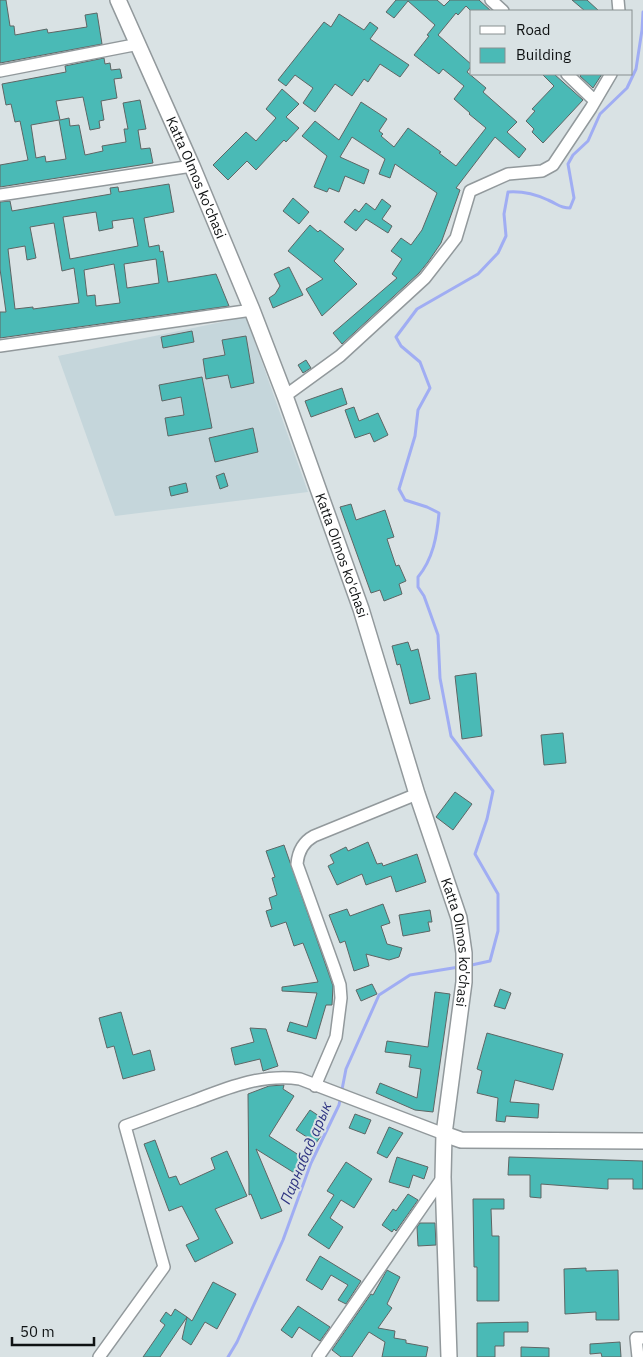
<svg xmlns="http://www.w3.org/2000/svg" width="643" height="1357" font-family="'IBM Plex Sans',sans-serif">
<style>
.built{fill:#c5d6db}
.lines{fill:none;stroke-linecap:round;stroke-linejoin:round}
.stream{stroke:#a0adf3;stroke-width:3}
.building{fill:#4abab6;stroke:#5e6665;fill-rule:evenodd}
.minor-casing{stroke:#92999c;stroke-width:14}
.tertiary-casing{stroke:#92999c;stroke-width:18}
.minor{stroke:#fff;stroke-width:11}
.tertiary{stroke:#fff;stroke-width:15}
.labels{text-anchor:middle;stroke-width:4;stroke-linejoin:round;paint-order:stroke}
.street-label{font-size:14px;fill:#0f1213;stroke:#d9e2e4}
.water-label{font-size:15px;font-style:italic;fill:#2d3281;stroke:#d9e2e4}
</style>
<rect width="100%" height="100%" fill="#d9e2e4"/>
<path class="built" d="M246,317L308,492L115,516L58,356Z"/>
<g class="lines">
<path class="stream" d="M467,966L490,961L498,931V894L475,854L487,819L493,791L451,736L440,678L438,635L424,596L418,587V577C433,559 437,536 439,513L427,507L405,500L399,489L415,436L418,410L430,388L420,362L401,346L396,337L417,309L478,274L498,253L506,236L504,214L508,192C522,191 535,194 548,200C558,204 559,208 570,208L574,198L568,164L573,155L588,141L600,114L627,88L636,69L642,30L643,12
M228,1357L237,1342L283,1240L311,1163L339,1105L346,1069L379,995L410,975L459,967"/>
</g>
<path class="building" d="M0,0H6L10,26H14L15,35L47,29L48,33L87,27L85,15L97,13L102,44L0,63Z
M396,0H437L444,6L450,0H479L491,11H471L466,6L458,15L456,13L438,35L472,65L467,72L486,88L483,92L517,122L507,132L526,149L519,158L495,137L456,188L460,190L441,243L428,262L419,273L342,344L333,333L397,278L392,274L402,259L391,251L401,238L411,245L422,230L437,193L395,164L390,178L379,174L385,159L352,137L340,157L369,170L364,184L345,176L339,192L329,188L327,192L314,187L327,156L302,136L315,121L339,140L361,102L387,119L379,131L383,134L381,136L394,147L408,128L441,152L439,153L456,166L486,128L469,114L470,113L454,99L464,86L443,69L439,74L414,55L429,36L427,35L435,25L408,1L394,18L386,12Z
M572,0H587L599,11H585Z
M339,14L364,30L370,22L378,28L370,39L409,65L400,77L380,64L368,82L364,79L352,96L335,84L315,112L303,103L313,88L295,75L286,86L278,80L324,22L331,27Z
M104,58L105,64L110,63L111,70L120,69L122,78L114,79L117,98L101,101L104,120L99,121L100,128L90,130L83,97L56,101L60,120L69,118L70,126L79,125L85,155L103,151L102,146L126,142L124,129H128L123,103L140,100L146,129L138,130L141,149L150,148L153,163L0,187V165L28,160L20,121L15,122L11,104L6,105L2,84L66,72L65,66ZM59,120L66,159L46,162L45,156L36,158L31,125Z
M542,74H554L583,100L543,143L532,132L534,129L526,121L535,111L532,109L554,86Z
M582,74H602L593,88L580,76Z
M282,89L299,104L286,117L299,128L286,142L284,140L256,170L247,161L228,180L213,165L246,132L256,141L276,118L266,109Z
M169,184L174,212L144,218L149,247L159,245L160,252L163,251L168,282L216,274L229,306L0,338V312H6L0,269V202L10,201L12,211L111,194L110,188L118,187L119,192ZM96,212L99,231L113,228L112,221L133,218L138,246L70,259L63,217ZM54,223L62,271L74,268L79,303L33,309V307L15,309L8,249L25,246L27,260L36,258L30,227ZM156,259L159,283L127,288L124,264ZM114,264L120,303L96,306L95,295L87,296L84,270Z
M293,198L309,212L299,224L283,211Z
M382,199L391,206L382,219L392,226L388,233L366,219L356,231L344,222L355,209L359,212L366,203L375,210Z
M310,225L318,232L320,230L344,249L334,261L357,284L322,316L306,289L323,279L288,251Z
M289,267L303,295L273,308L269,298L275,294L280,286L274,274Z
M192,331L194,342L163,348L161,337Z
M246,336L254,383L231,388L228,375L206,379L203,359L225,355L222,340Z
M306,360L311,368L303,373L298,365Z
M202,377L212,428L168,436L165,418L184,415L181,397L162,401L159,385Z
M342,388L347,404L311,417L305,401Z
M354,407L359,421L378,413L388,435L374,442L370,433L355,438L345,410Z
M253,428L258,452L215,462L209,438Z
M224,473L228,486L220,489L216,476Z
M186,483L188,492L171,496L169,487Z
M351,504L356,520L385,510L394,537L387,539L396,566L399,565L406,581L399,584L402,594L384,601L380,590L371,593L340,507Z
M408,642L411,651L418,649L430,699L410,704L400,664L397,665L392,646Z
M476,673L482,736L462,739L455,676Z
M563,733L566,763L544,765L541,735Z
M455,792L472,804L453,830L436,817Z
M368,842L377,864L382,863L383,866L417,854L426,882L396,892L391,876L366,885L362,874L337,885L328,866L334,863L330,855L346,847L348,851Z
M284,845L333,986L332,1005H326L316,1039L287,1031L290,1022L307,1027L317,993L282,991V987L318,982L303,943L294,946L286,922L271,927L266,911L272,909L269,898L277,895L272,878L275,877L266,851Z
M383,904L390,923L381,926L387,944L402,948L399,957L389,960L366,954L369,966L354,971L345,941L340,943L329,915L347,909L350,916Z
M430,910L432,922H428L430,931L403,936L399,915Z
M372,984L377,994L361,1001L356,990Z
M500,989L511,993L505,1009L494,1006Z
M435,992L450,994L433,1112L415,1110L376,1093L380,1083L417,1098L421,1069L409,1067L411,1055L385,1052L387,1041L428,1047Z
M121,1012L133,1055L150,1050L155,1070L123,1079L114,1046L107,1048L99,1018Z
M250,1028L266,1029L278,1066L263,1071L260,1059L235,1065L231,1048L254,1042Z
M487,1033L563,1054L553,1090L515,1080L510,1102L539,1104L538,1118L506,1116L505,1122L496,1121L498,1098L477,1093L482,1071L477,1069Z
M284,1085L283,1089L294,1096L269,1136L305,1159L296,1174L256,1149L282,1211L261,1219L251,1194L249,1195L248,1094L269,1086Z
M310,1110L325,1120L317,1133L321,1136L316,1143L296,1130Z
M355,1114L371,1120L365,1134L349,1128Z
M389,1127L403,1133L387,1158L377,1153Z
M155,1140L169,1178L176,1176L180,1185L215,1169L211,1158L227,1151L247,1196L215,1209L233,1243L195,1262L186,1245L199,1239L182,1206L169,1211L144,1144Z
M397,1157L428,1167L424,1179L413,1175L409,1188L389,1182Z
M509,1157L643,1161V1189H633V1179H608V1189L541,1184V1198L530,1197V1175H508Z
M346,1162L372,1179L354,1208L341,1200L330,1218L343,1227L329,1249L308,1235L334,1195L327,1191Z
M408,1194L418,1200L396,1231L394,1229L392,1232L382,1225L393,1209L396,1211Z
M473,1199H504V1209H491L492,1236H499V1301H477V1267H474Z
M420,1223H435L436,1245L418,1246L417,1227Z
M320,1256L361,1281L346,1304L338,1300L348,1285L331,1275L322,1290L306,1280Z
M586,1268V1271L618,1270L619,1320H596V1312L565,1314L564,1269Z
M387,1270L400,1277L387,1304L392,1308L378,1328L395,1331L394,1338L406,1340V1343L428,1347L426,1357H382L385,1342L369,1332L352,1357H341L332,1350L371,1294L373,1295Z
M213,1282L236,1294L217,1329L205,1322L191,1345L182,1339L187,1317L192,1321Z
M298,1306L330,1327L320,1341L299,1327L292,1338L281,1330Z
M175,1309L187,1317L160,1357H143L165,1325L160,1321L166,1312L171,1316Z
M528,1322V1332H504V1346H495V1357H477V1323Z
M620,1342L621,1357H602L601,1353L590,1354V1344Z
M521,1347L549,1348V1357H521Z"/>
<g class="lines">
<defs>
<path id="minor" d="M491,0L503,11
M618,0L619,11
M0,71L139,44
M567,74L595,101
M0,195L192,166
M0,346L252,310
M285,396L340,356L425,278L456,238L470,191L508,174L542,171L553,165L591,108L611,74
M315,1086L336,1037L341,998L340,985L334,967L297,864C298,852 303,842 314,836L417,794
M99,1357L164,1267L125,1126C148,1118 170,1109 193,1101C227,1088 263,1073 300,1079L444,1134
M318,1357L443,1177
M638,1357L636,1338H643"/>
<g id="tertiary">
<path id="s1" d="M118,0L192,166L252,310L285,396L361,609L417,794L459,918L464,953V982L444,1134L443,1177L449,1357"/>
<path d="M444,1134L461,1140L643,1141"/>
</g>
</defs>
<use href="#minor" class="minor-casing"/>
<use href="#tertiary" class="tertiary-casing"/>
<use href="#minor" class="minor"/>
<use href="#tertiary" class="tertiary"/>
</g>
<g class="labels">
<g class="street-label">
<text dy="5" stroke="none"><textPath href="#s1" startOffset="194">Katta Olmos ko'chasi</textPath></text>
<text dy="5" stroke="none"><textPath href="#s1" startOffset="599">Katta Olmos ko'chasi</textPath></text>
<text dy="5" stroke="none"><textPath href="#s1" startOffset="1004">Katta Olmos ko'chasi</textPath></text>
</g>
<g class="water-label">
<text transform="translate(306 1153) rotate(-67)" y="5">Парнабад арык</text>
</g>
</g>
<rect x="470" y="10" width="162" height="65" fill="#d9e2e4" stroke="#888f90"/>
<rect x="480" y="26" width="25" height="8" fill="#ffffff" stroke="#888f90"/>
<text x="516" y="35" font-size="15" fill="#0f1213">Road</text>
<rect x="480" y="48" width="25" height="15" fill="#4abab6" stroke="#888f90"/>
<text x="516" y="60" font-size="15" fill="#0f1213">Building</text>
<path d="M12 1337v8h82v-8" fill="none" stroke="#0f1213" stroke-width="2.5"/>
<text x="20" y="1337" font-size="15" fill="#0f1213" stroke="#d9e2e4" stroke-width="4" paint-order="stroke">50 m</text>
</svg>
